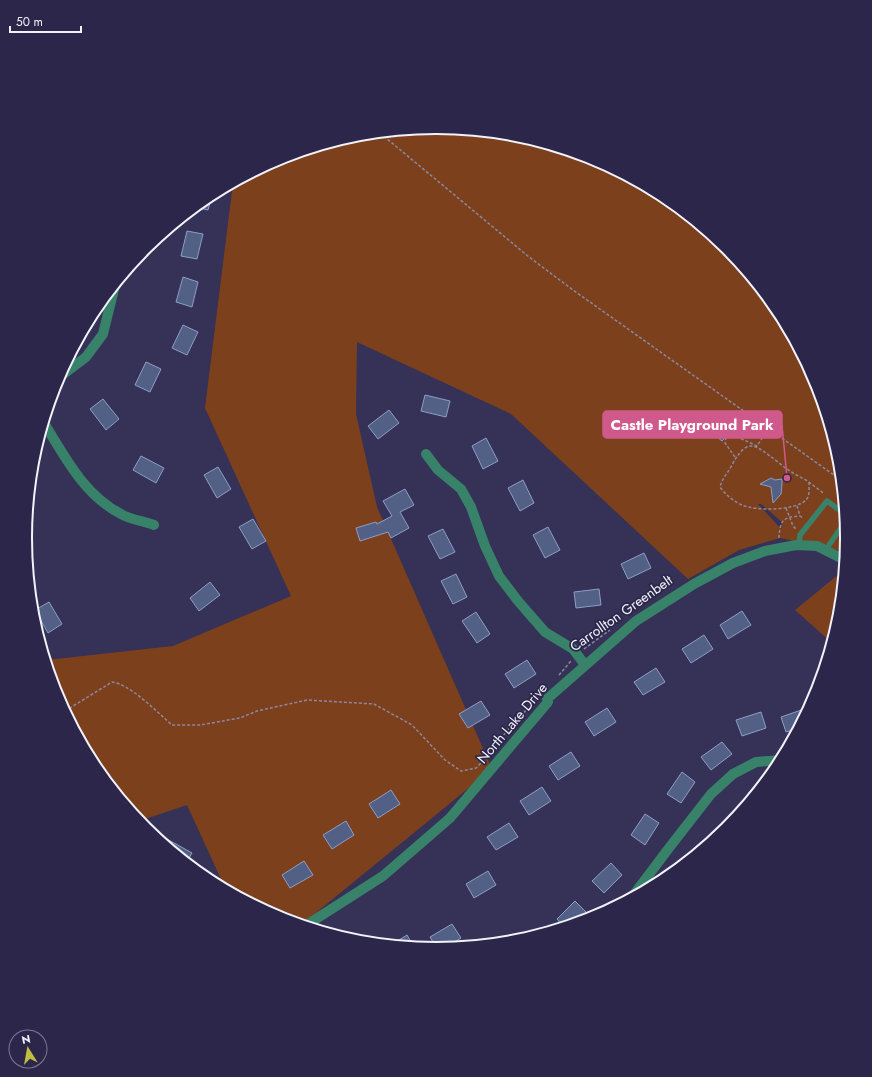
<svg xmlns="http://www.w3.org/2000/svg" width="872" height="1077" font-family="Jost,sans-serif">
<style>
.green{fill:#7d401c;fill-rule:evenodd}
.building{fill:#526086;stroke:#8e9ec7}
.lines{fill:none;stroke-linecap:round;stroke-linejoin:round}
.path{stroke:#8b88a0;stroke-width:1.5;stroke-dasharray:3 2;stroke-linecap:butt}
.service{stroke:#38826a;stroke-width:5.5}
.minor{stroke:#38826a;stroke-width:10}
.labels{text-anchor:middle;stroke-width:3.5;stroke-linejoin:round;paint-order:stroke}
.street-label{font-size:14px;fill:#f2f2fb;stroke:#2c274a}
.rim{fill:none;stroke:#f2f2fb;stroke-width:2}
.leader{fill:none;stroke:#d0598b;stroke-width:1.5}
.callout-dot{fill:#d0598b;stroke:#2c274a;stroke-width:1.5}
.callout{fill:#d0598b;stroke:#d0598b;stroke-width:1.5}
.callout-label{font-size:15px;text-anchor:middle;font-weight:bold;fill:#fff}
</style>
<rect width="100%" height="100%" fill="#363156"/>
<path class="green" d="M436,128L516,135L593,159L665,197L727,248L778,310L816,381L839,459L841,479L836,476L841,480L847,539L846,552L780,538L739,550L688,579L511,414L357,342L356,414L377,507L492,769L301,925L279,918L226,890L187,805L139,821L94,767L56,696L44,657L47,660L173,646L291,596L205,408L233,183L279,159L356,135ZM758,504H761L782,522L781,529Z
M839,574L843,577L839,619L832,643L795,610Z"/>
<path class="building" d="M212,195L208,210L195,207L208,197Z
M187,231L203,234L197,259L181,256Z
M183,277L198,282L192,307L176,302Z
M183,325L198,332L187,355L172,348Z
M146,362L161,369L150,392L135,385Z
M425,395L450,401L446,417L421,411Z
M103,399L119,419L106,430L90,409Z
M389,410L399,423L378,439L368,426Z
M726,426L731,431L722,441L716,436Z
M486,438L498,461L483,469L472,446Z
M141,456L164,468L156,483L133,470Z
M218,467L231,489L217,498L204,475Z
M771,478L775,480L782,479V484L781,494L773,503L771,487L760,484Z
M523,480L534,503L520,511L508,488Z
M405,489L414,505L400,512L409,528L391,538L388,532L360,541L356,528L376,522L377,524L392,516L383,501Z
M253,519L266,541L252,549L239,527Z
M548,527L560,550L545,558L533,535Z
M443,529L455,552L440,559L428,536Z
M644,553L651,568L628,579L621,564Z
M456,574L467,597L453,604L441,581Z
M210,582L220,595L199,611L190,598Z
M599,589L601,605L576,608L574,592Z
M49,602L62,624L48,633L35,610Z
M742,611L751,625L728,639L720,625Z
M476,612L490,634L477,643L462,621Z
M704,635L713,649L691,663L682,649Z
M527,660L536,674L514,688L505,674Z
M656,668L665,682L643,695L634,682Z
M481,701L490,715L468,728L459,714Z
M810,707L799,728L786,732L781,717Z
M607,708L616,722L594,736L585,722Z
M761,712L766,728L742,736L736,720Z
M722,742L732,754L711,770L701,757Z
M571,752L580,766L558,780L549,766Z
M682,772L695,782L681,803L667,794Z
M542,787L551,801L529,815L520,801Z
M391,790L400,804L378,818L369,804Z
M645,814L659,823L645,845L631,835Z
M346,821L354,835L332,849L323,835Z
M509,823L518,837L496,850L487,837Z
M158,834L192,853L186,863L155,837Z
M304,861L313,875L290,888L282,875Z
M611,863L622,875L604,893L592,881Z
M488,871L496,885L474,898L466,884Z
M575,901L587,913L576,923L564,927L557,919Z
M452,924L461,938L443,949H437L430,937Z
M407,935L414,947L391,945Z"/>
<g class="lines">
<path class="path" d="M380,133L529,257L573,290L841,480
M735,457L725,443L726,437L731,434L757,446L768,429
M809,482C809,488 810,496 806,500C795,511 755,511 742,505C733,501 726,495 720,487C722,478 728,473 732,465C748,435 756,446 778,462C787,470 796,475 806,480L822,492L823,494
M797,506L800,516L803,518
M786,508L793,526L796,529
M779,538C780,521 782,517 800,516
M584,649L610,630
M559,675L571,661
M65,711L112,682C130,684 157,712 172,725H200L240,718L257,711L307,700L374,704L412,725L445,760L461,771L476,768L488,756L498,741L537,698"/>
<path class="service" d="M799,545L800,535L827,501L845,514
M827,551L829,545L845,522"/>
<path class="minor" d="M57,379L86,357L103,334L115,285
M44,423C65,457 84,495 121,514C131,520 144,521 154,525
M426,454L438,470L461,489L471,507L485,546L499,576L518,601L545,632L573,649L585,665
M632,897L669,848L711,794L733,774L756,762L782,760
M305,926L383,876L450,818L548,702L547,699L636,621L694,584L733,563L765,551L796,545L817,546L845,560"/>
</g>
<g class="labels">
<g class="street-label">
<text transform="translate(621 613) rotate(-35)" y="5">Carrollton Greenbelt</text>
<text transform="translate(512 723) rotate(-50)" y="5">North Lake Drive</text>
</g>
</g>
<path d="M0 0H872V1077H0ZM32 538a404 404 0 1 1 808 0a404 404 0 1 1-808 0Z" fill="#2c274a" fill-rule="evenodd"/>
<path class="rim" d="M32 538a404 404 0 1 1 808 0a404 404 0 1 1-808 0Z"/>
<path class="leader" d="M787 478L782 425"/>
<circle class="callout-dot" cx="787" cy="478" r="4"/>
<rect class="callout" x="603" y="411" width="179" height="27" rx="4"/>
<g class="callout-label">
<text x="692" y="430">Castle Playground Park</text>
</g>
<g transform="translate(28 1049) rotate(349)"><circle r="19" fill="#2c274a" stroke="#7b7891"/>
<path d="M0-3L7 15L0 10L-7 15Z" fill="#c0be41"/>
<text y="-6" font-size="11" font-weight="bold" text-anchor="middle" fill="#f2f2fb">N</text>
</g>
<path d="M10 26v6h71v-6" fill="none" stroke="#f2f2fb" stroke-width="2"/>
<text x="16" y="26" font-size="12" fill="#f2f2fb" stroke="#2c274a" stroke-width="3" paint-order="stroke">50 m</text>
</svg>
